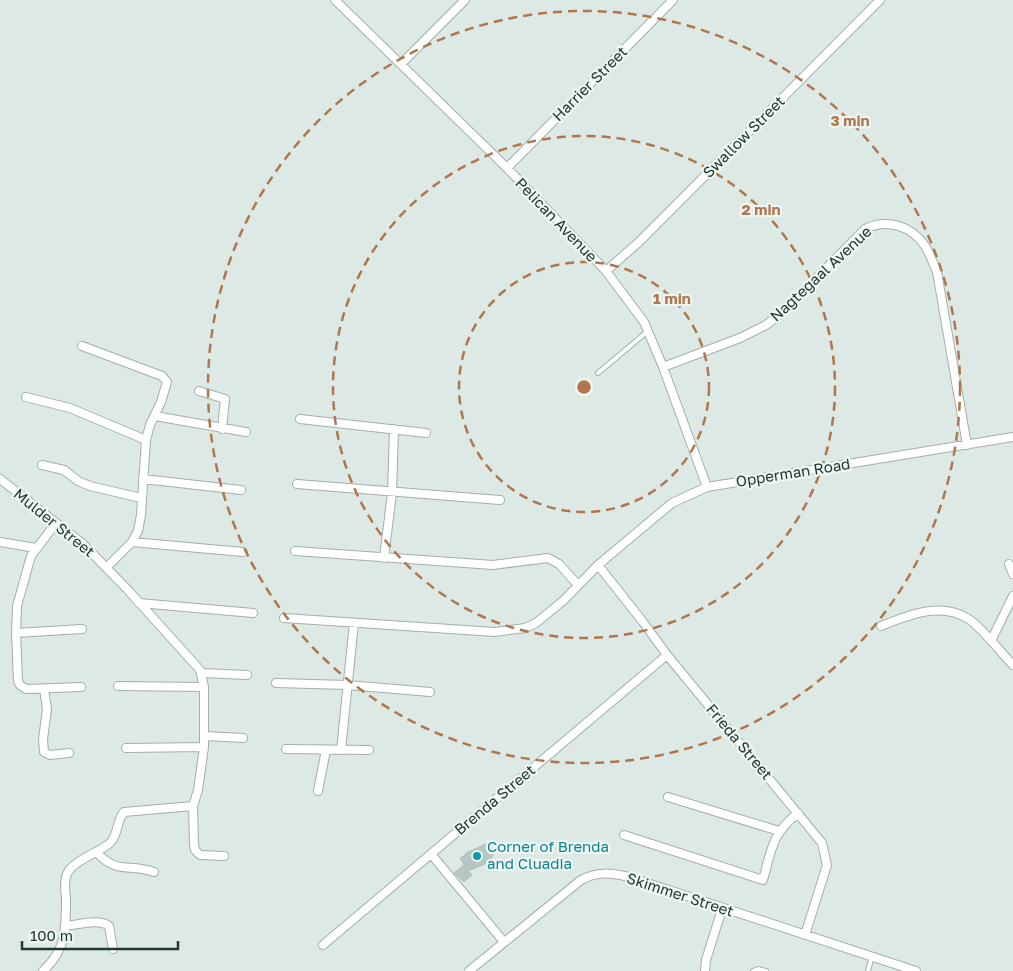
<svg xmlns="http://www.w3.org/2000/svg" width="1013" height="971" font-family="'Golos Text',sans-serif">
<style>
.building{fill:#b6c6c2;stroke:#b0c2bd}
.lines{fill:none;stroke-linecap:round;stroke-linejoin:round}
.lane-casing{stroke:#a1b0ac;stroke-width:6}
.street-casing{stroke:#a1b0ac;stroke-width:10}
.lane{stroke:#fff;stroke-width:4}
.street{stroke:#fff;stroke-width:8}
.ring{fill:none;stroke:#b0764c;stroke-width:2.5;stroke-dasharray:9 6}
.culture-dot{fill:#0f9aa8;stroke:#eef6f3;stroke-width:2}
.labels{text-anchor:middle;stroke-width:4.5;stroke-linejoin:round;paint-order:stroke}
.street-label{font-size:15px;fill:#203834;stroke:#eef6f3}
.culture-label{font-size:15px;fill:#0d838f;stroke:#eef6f3;text-anchor:start}
.centre{fill:#b0764c;stroke:#eef6f3;stroke-width:2.5}
.ring-label{font-size:15px;text-anchor:middle;font-weight:bold;fill:#b0764c;stroke:#eef6f3;stroke-width:4.5;stroke-linejoin:round;paint-order:stroke}
</style>
<rect width="100%" height="100%" fill="#dde9e5"/>
<path class="building" d="M488,843L495,853L491,858L490,862L468,871L472,875L464,882L454,873L464,865L460,858L465,855L466,853Z"/>
<g class="lines">
<defs>
<path id="lane" d="M598,373L648,331
M753,971L758,969L766,971
M868,971L872,956"/>
<path id="street" d="M335,0L507,168L606,271L644,322L663,367L707,487
M401,64L465,0
M507,168L673,0
M606,271L640,241L880,0
M82,346L162,376L167,382L161,402L150,425L146,440L141,515L138,531L132,542L107,567
M663,367L740,338L766,325L784,311L865,229C887,218 912,226 925,246C930,254 933,263 937,272L967,445
M199,391L225,399L222,429
M26,397L70,408L146,440
M155,416L246,432
M300,419L426,433
M42,465L64,470L78,481L90,486L141,498
M0,479L83,544L127,589L200,670L204,687V747L198,790L193,806L194,844L195,850L200,855L224,856
M143,479L241,490
M297,484L500,500
M56,523L31,556L17,606L16,633L18,681L20,685L26,689L81,687
M0,542L36,548
M132,542L243,552
M295,551L493,565L548,558L559,564L578,585
M384,558L392,493L394,429
M1009,564L1013,574
M598,565L643,622L667,655L822,843L827,865L805,935
M139,603L253,613
M284,618L495,632L525,628L536,623L564,600L598,565L672,503L707,487L1013,437
M881,626C908,615 940,602 967,618C982,627 1000,652 1013,665
M16,633L82,629
M991,641L1013,596
M202,673L247,675
M276,683L348,685L430,692
M118,686L204,687
M44,689L47,709L43,739L44,752L50,755L69,753
M205,736L243,738
M126,748L204,747
M286,749L369,750
M341,750L354,623
M318,791L326,750
M668,797L779,831
M624,835L763,880C771,851 772,833 798,813
M97,853C119,875 127,863 154,872
M431,854L504,942
M66,926C78,925 99,918 109,926L113,949
M323,945L667,655
M43,971C67,949 66,928 66,897C65,890 64,881 67,874C72,861 98,853 110,843C119,834 116,821 124,812L193,806
M469,971L581,880C598,871 611,873 629,877L916,971
M705,971L706,960L722,909"/>
</defs>
<use href="#lane" class="lane-casing"/>
<use href="#street" class="street-casing"/>
<use href="#lane" class="lane"/>
<use href="#street" class="street"/>
</g>
<g class="ring">
<circle cx="584" cy="387" r="125"/>
<circle cx="584" cy="387" r="251"/>
<circle cx="584" cy="387" r="376"/>
</g>
<circle class="culture-dot" cx="477" cy="856" r="5"/>
<g class="labels">
<g class="street-label">
<text transform="translate(590 84) rotate(-45)" y="5">Harrier Street</text>
<text transform="translate(744 137) rotate(-45)" y="5">Swallow Street</text>
<text transform="translate(556 220) rotate(46)" y="5">Pelican Avenue</text>
<text transform="translate(821 274) rotate(-43)" y="5">Nagtegaal Avenue</text>
<text transform="translate(793 473) rotate(-9)" y="5">Opperman Road</text>
<text transform="translate(54 523) rotate(39)" y="5">Mulder Street</text>
<text transform="translate(739 742) rotate(50)" y="5">Frieda Street</text>
<text transform="translate(495 800) rotate(-40)" y="5">Brenda Street</text>
<text transform="translate(680 895) rotate(18)" y="5">Skimmer Street</text>
</g>
<g class="culture-label">
<text x="487" y="852">Corner of Brenda<tspan x="487" dy="17">and Cluadia</tspan></text>
</g>
</g>
<circle cx="584" cy="387" r="8" class="centre"/>
<g class="ring-label">
<text x="850" y="126">3 min</text>
<text x="761" y="215">2 min</text>
<text x="672" y="304">1 min</text>
</g>
<path d="M22 941v8h156v-8" fill="none" stroke="#203834" stroke-width="2.5"/>
<text x="30" y="941" font-size="15" fill="#203834" stroke="#eef6f3" stroke-width="4" paint-order="stroke">100 m</text>
</svg>
